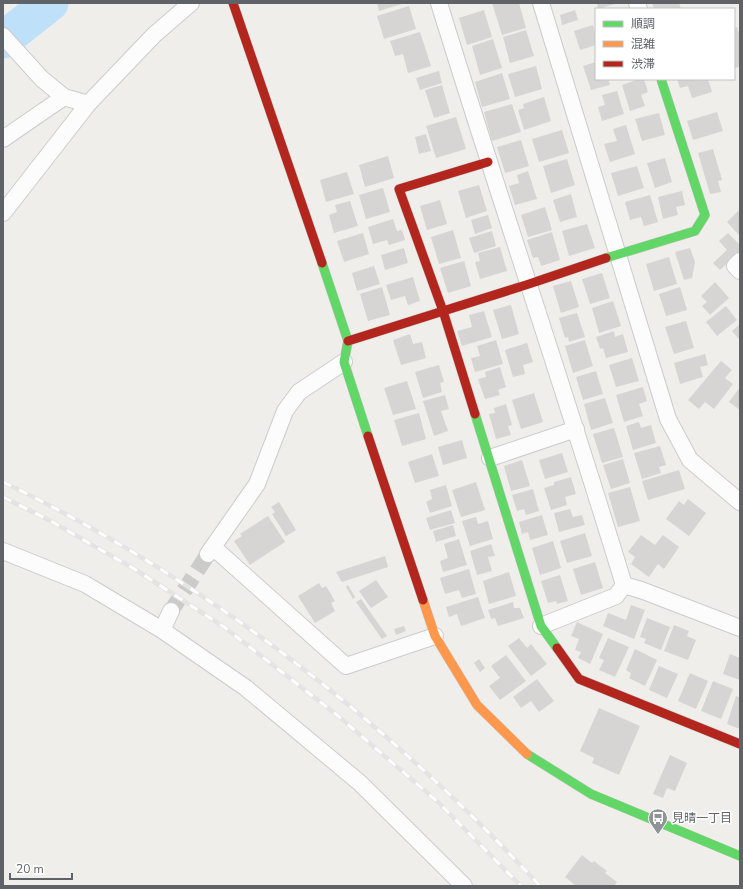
<svg xmlns="http://www.w3.org/2000/svg" width="743" height="889" font-family="'Nunito Sans','Noto Sans JP',sans-serif">
<style>
.lines{fill:none;stroke-linecap:round;stroke-linejoin:round}
.river{stroke:#bfe0f9;stroke-width:37}
.building{fill:#d6d5d3}
.street-tunnel{stroke:#cbcbca;stroke-width:16;stroke-dasharray:16 8;stroke-linecap:butt}
.street-casing{stroke:#cbcccc;stroke-width:18}
.fast-casing{stroke:#cacacb;stroke-width:10}
.slow-casing{stroke:#cacacb;stroke-width:10}
.jam-casing{stroke:#cacacb;stroke-width:10}
.street{stroke:#fdfcfc;stroke-width:16}
.fast{stroke:#63d668;stroke-width:9}
.slow{stroke:#ff974d;stroke-width:9}
.jam{stroke:#b3261e;stroke-width:9}
.rail-casing{stroke:#e4e4e4;stroke-width:4.5}
.rail{stroke:#fff;stroke-width:3;stroke-dasharray:9;stroke-linecap:butt}
.labels{text-anchor:middle;stroke-width:3;stroke-linejoin:round;paint-order:stroke}
.poi-label{font-size:12px;fill:#5f6368;stroke:#fff;text-anchor:start}
</style>
<rect width="100%" height="100%" fill="#efeeea"/>
<g class="lines">
<path class="river" d="M3,40L50,3"/>
</g>
<path class="building" d="M377,3H405L379,11Z
M492,3H519L526,28L502,35Z
M597,3H618L598,9Z
M652,3H679L681,9H654Z
M409,6L416,29L384,39L377,16Z
M484,10L492,37L467,45L459,18Z
M575,10L578,20L562,25L560,15Z
M593,25L596,35V45L580,50L574,31Z
M737,27L740,36V67L734,68V28Z
M526,30L534,56L510,63L503,37Z
M420,32L431,66L408,73L403,54L395,56L390,41Z
M493,39L502,68L480,75L472,46Z
M596,62V79H608L610,85L591,90L583,66Z
M536,66L542,89L515,97L508,74Z
M439,71L442,83L420,90L416,78Z
M502,73L510,99L482,107L475,82Z
M639,79H644L648,92L641,95L645,106L630,111L622,85Z
M677,79H708L712,92L692,98L688,86L680,88Z
M442,85L450,113L434,118L425,90Z
M617,91L624,114L602,121L598,107L605,105L602,95Z
M544,97L551,121L524,130L518,110L524,108L523,104Z
M512,104L521,132L492,141L484,112Z
M717,112L723,131L693,140L687,121Z
M659,113L665,135L642,141L635,119Z
M456,117L466,149L436,158L426,126Z
M626,125L635,154L610,162L604,144L617,141L613,129Z
M562,130L569,153L539,162L532,139Z
M426,134L431,151L419,154L415,137Z
M521,140L529,166L505,173L497,147Z
M713,149L722,180L718,181L721,192L710,194L698,153Z
M388,156L394,178L365,187L359,165Z
M665,158L672,182L655,188L647,163Z
M567,159L575,185L551,193L543,166Z
M637,166L644,188L618,196L611,173Z
M528,171L537,199L515,205L509,186L519,183L517,175Z
M347,172L354,194L326,202L320,180Z
M479,185L487,211L466,218L458,191Z
M383,188L390,212L366,219L359,195Z
M682,191L685,205L676,207L678,215L663,219L658,197Z
M571,194L577,217L560,222L553,200Z
M650,195L658,222L644,226L641,217L630,220L625,202Z
M440,200L447,224L427,230L420,206Z
M350,201L358,226L334,233L329,215L337,212L335,205Z
M545,207L552,230L528,237L521,215Z
M738,211L740,212V236L727,222Z
M488,215L492,228L475,234L471,220Z
M393,219L397,231L402,230L405,240L389,245L387,240L373,244L368,227Z
M587,224L595,248L569,256L562,231Z
M453,230L461,258L439,264L431,237Z
M492,231L496,246L474,253L469,238Z
M552,232L560,260L541,266L538,257L533,258L527,240Z
M363,233L369,254L344,262L337,241Z
M728,233L740,245V252L720,270L713,263L727,250L719,241Z
M500,247L507,271L480,279L475,262L480,261L478,253Z
M404,248L408,263L385,270L381,255Z
M690,248L695,262L692,278L684,280L675,252Z
M669,257L677,284L654,291L646,264Z
M464,261L471,286L448,293L440,268Z
M374,266L380,284L357,291L352,273Z
M602,273L610,298L590,304L582,279Z
M413,277L420,301L408,305L405,296L391,300L386,285Z
M571,281L579,307L561,313L553,286Z
M715,282L729,298L710,315L702,306L707,302L701,296Z
M382,287L390,315L368,321L360,294Z
M680,287L687,310L666,316L659,294Z
M613,301L621,326L599,333L592,308Z
M511,305L519,334L502,339L493,310Z
M726,306L737,320L717,336L706,322Z
M484,311L492,337L462,346L457,331L472,327L469,315Z
M577,313L585,337L569,342L568,337L565,338L559,318Z
M686,321L694,348L674,354L665,327Z
M740,324V340L732,331Z
M614,331L615,337L623,334L628,352L606,358L603,348L600,349L596,337Z
M410,334L413,344L422,342L426,358L401,365L393,340Z
M496,340L503,364L475,372L471,358L480,356L477,346Z
M585,340L593,366L573,373L565,346Z
M527,343L533,362L523,365L525,374L513,377L505,350Z
M705,354L708,365L700,367L703,377L680,384L674,363Z
M632,358L639,381L616,387L609,365Z
M721,361L732,370L725,378L733,384L714,409L705,402L699,409L688,400Z
M439,365L444,382L440,383L442,392L423,398L415,372Z
M500,367L506,387L498,390L500,395L485,399L478,379L486,377L485,372Z
M596,371L603,394L583,400L576,377Z
M407,381L416,409L393,415L384,388Z
M643,387L647,401L639,404L643,416L624,422L616,395Z
M740,387V410L729,402Z
M534,393L543,422L521,429L512,400Z
M445,395L449,409L441,411L448,431L434,436L423,401Z
M605,398L613,423L591,430L584,404Z
M506,404L512,425L508,426L511,435L496,439L489,414L495,413L494,408Z
M419,413L426,439L402,446L394,420Z
M639,422L641,428L651,425L656,443L633,450L626,426Z
M614,428L623,457L602,463L593,434Z
M462,440L467,458L443,465L438,447Z
M660,446L666,465L659,467L661,473L642,479L634,453Z
M562,453L568,472L545,479L539,460Z
M432,454L439,476L415,483L408,462Z
M623,459L630,483L611,489L603,465Z
M522,460L530,486L511,491L504,466Z
M679,470L685,489L648,500L642,481Z
M571,477L576,494L565,497L567,505L551,510L544,488L554,485V482Z
M476,482L485,510L461,517L452,490Z
M446,485L452,506L430,513L426,502L432,499L430,490Z
M630,487L640,521L618,527L608,493Z
M533,489L539,511L526,515L524,509L517,511L512,495Z
M688,499L706,513L689,536L666,519L679,501L684,505Z
M279,502L296,530L286,536L272,514L275,512L271,507Z
M570,509L573,517L582,515L585,525L559,532L554,513Z
M451,510L455,523L430,530L426,518Z
M542,515L548,535L530,540L528,532L522,534L519,522Z
M268,516L285,542L250,565L234,541L242,536L240,534Z
M476,517L478,524L488,521L493,539L470,546L462,521Z
M453,525L456,536L436,542L433,531Z
M585,533L592,556L567,563L560,541Z
M641,535L655,545L663,535L679,547L664,569L658,564L649,577L631,564L635,557L628,552Z
M459,539L467,565L443,572L440,561L448,558L444,544Z
M553,541L561,568L540,575L532,548Z
M491,544L495,556L488,557L492,571L477,575L470,551Z
M385,556L388,567L342,582L336,572Z
M595,562L603,588L581,595L573,569Z
M469,569L476,594L462,598L459,590L445,594L440,578Z
M509,572L516,596L489,604L483,581Z
M560,575L568,601L557,604L556,601L548,603L541,581Z
M376,580L388,597L371,608L359,591Z
M319,583L322,588L326,586L335,601L331,603L335,611L315,623L298,596Z
M348,585L355,597L353,599L346,587Z
M478,597L485,618L461,626L457,614L449,617L446,607Z
M361,599L387,636L382,639L356,602Z
M513,602L514,608H520L524,618L498,626L495,618L491,619L488,610Z
M631,605L645,610L634,639L603,626L608,613L626,620Z
M647,618L670,627L661,650L644,643L646,639L640,637Z
M577,622L603,634L590,664L578,658L581,652L575,650L579,639L571,636Z
M674,625L689,631L687,636L696,640L688,660L664,651Z
M404,626L406,631L396,635L394,629Z
M519,638L527,648L531,644L547,664L531,676L508,646Z
M608,638L629,647L615,677L599,670L604,660L599,658Z
M635,649L657,660L645,686L629,678L631,673L626,670Z
M730,654L740,658V680L723,674Z
M506,655L526,681L500,700L489,686L500,678L491,666Z
M479,659L485,668L480,672L474,663Z
M659,666L678,674L667,698L649,690Z
M690,673L708,681L696,709L678,701Z
M537,679L554,701L539,712L531,701L521,708L513,697Z
M713,681L733,689L721,719L701,711Z
M736,696L740,698V729L727,724Z
M599,708L640,726L619,775L592,763L594,758L580,751Z
M670,755L687,763L675,791L667,788L663,798L653,794Z
M582,855L592,863L594,861L607,871L605,873L617,882L614,886H576L565,877Z"/>
<g class="lines">
<path class="street-tunnel" d="M171,611L208,554"/>
<defs>
<path id="street" d="M439,3C499,198 565,391 624,585L641,590L740,628
M541,3L668,419L690,460L740,502
M637,3L639,9
M3,36L42,79L64,97L88,104
M3,139L64,97
M3,213L88,104L154,35L191,3
M740,261L735,266L740,271
M490,458L576,429
M214,548L346,666L435,636
M3,551L85,584L162,630L246,688L360,783L464,886
M208,554L257,484L285,411L299,392L344,362
M541,626L616,596L624,585
M162,630L171,611"/>
<path id="fast" d="M606,258L695,231L705,215L661,79
M322,263L348,341L344,362L368,436
M475,414L541,626L557,648
M527,754L591,794L740,856"/>
<path id="slow" d="M423,600L435,636L477,705L527,754"/>
<path id="jam" d="M233,3L322,263
M348,341L529,284L606,258
M475,414L443,311L399,189L488,162
M368,436L423,600
M557,648L579,679L740,744"/>
</defs>
<use href="#street" class="street-casing"/>
<use href="#fast" class="fast-casing"/>
<use href="#slow" class="slow-casing"/>
<use href="#jam" class="jam-casing"/>
<use href="#street" class="street"/>
<use href="#fast" class="fast"/>
<use href="#slow" class="slow"/>
<use href="#jam" class="jam"/>
<defs>
<path id="rail" d="M3,482C206,580 387,721 540,886
M3,497L49,520L136,570L224,627L337,715L439,803L521,886"/>
</defs>
<use href="#rail" class="rail-casing"/>
<use href="#rail" class="rail"/>
</g>
<defs>
<symbol id="bus-pin" viewBox="-11 -11 22 30"><path d="M0 17L-7.5 6A9.5 9.5 0 1 1 7.5 6Z" fill="#919496" stroke="#fff"/><path d="M-5-6H5V4H4V6H2V4H-2V6H-4V4H-5ZM-3.5-4V0h7V-4ZM-3.5 1.2v1.5H-2V1.2ZM2 1.2v1.5H3.5V1.2Z" fill="#fff"/></symbol>
</defs>
<g fill-rule="evenodd">
<use href="#bus-pin" x="647" y="807" width="22" height="30"/>
</g>
<g class="labels">
<g class="poi-label">
<text x="672" y="822">見晴一丁目</text>
</g>
</g>
<rect width="743" height="889" fill="none" stroke="#5f6368" stroke-width="8"/>
<rect x="595" y="8" width="140" height="72" fill="#ffffff" stroke="#bfc1c3"/>
<rect x="603" y="21" width="20" height="6" fill="#63d668" stroke="#bfc1c3"/>
<text x="631" y="28" font-size="12" fill="#5f6368">順調</text>
<rect x="603" y="41" width="20" height="6" fill="#ff974d" stroke="#bfc1c3"/>
<text x="631" y="48" font-size="12" fill="#5f6368">混雑</text>
<rect x="603" y="61" width="20" height="6" fill="#b3261e" stroke="#bfc1c3"/>
<text x="631" y="68" font-size="12" fill="#5f6368">渋滞</text>
<path d="M10 873v6h62v-6" fill="none" stroke="#5f6368" stroke-width="2"/>
<text x="16" y="873" font-size="12" fill="#5f6368" stroke="#ffffff" stroke-width="3" paint-order="stroke">20 m</text>
</svg>
